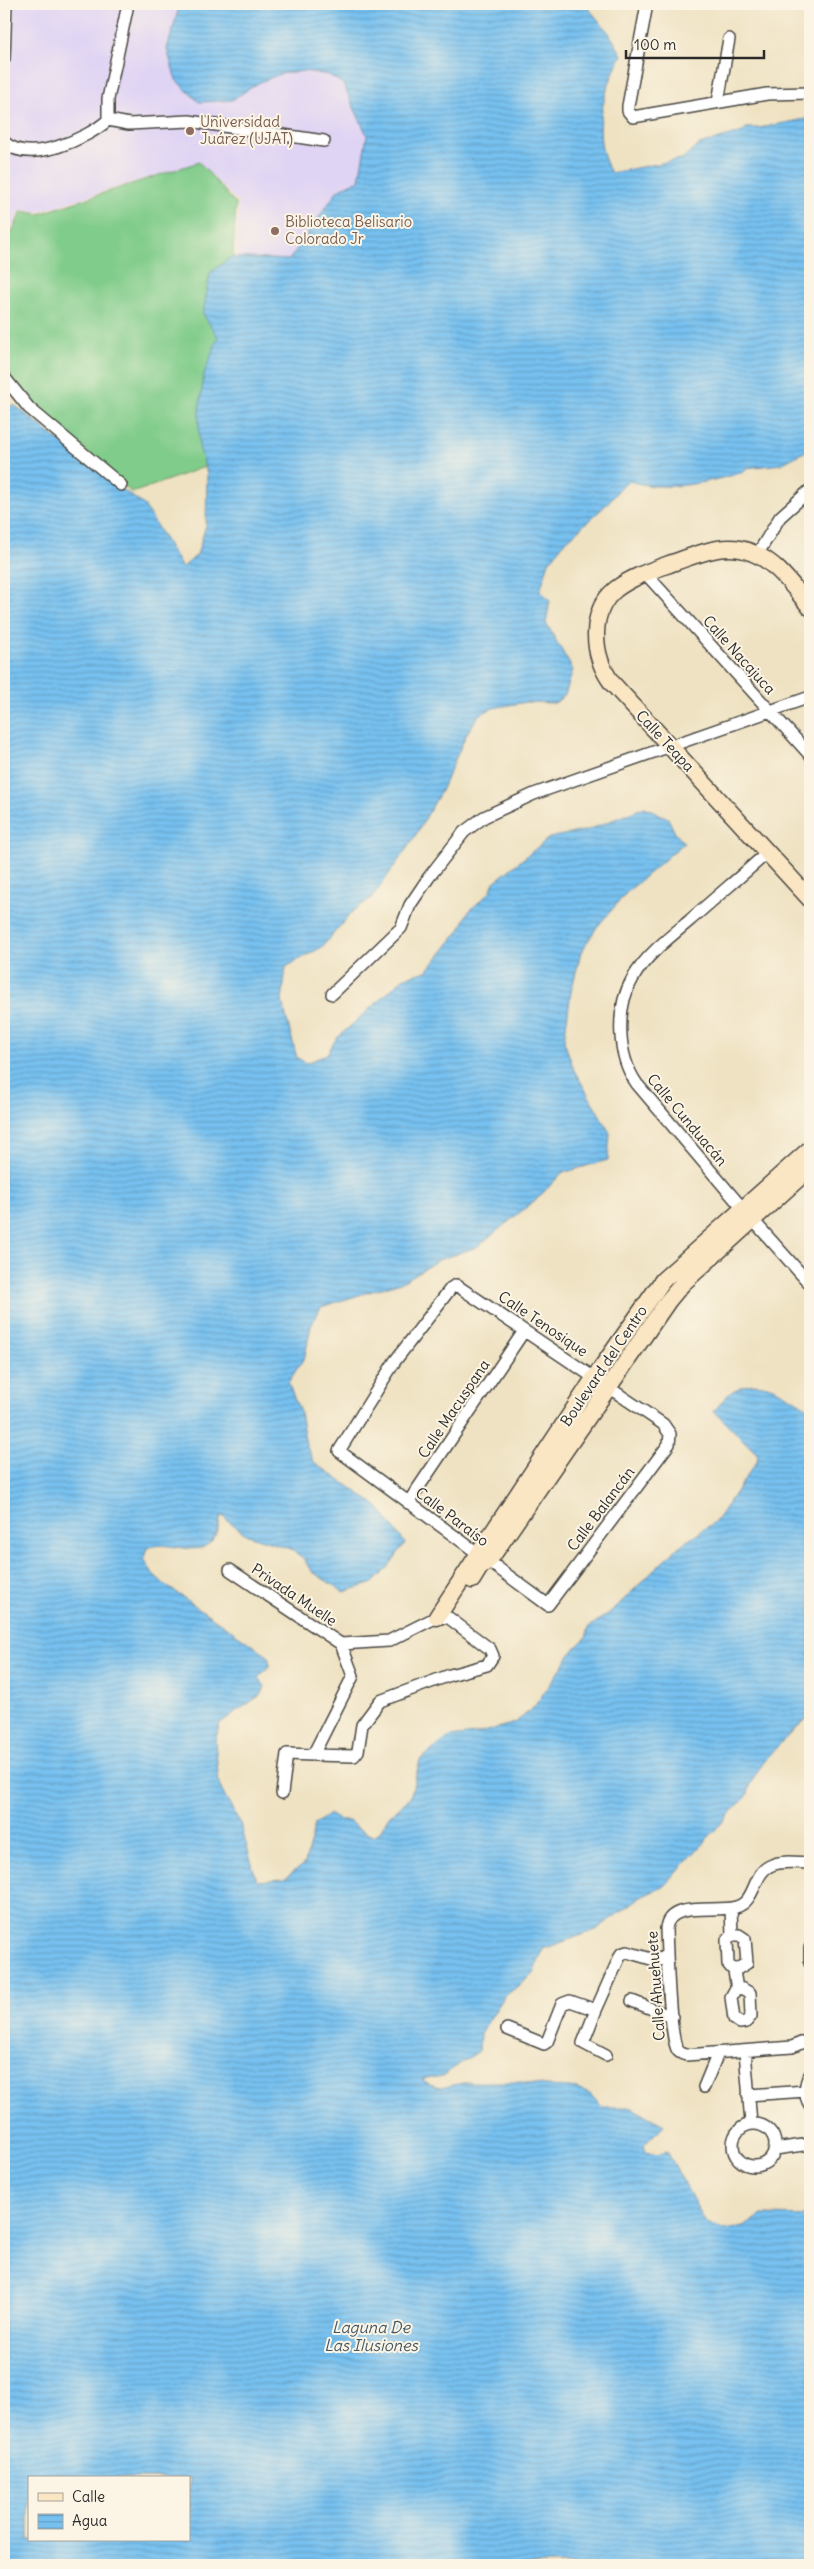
<svg xmlns="http://www.w3.org/2000/svg" width="814" height="2569" font-family="Delius,sans-serif">
<style>
.built{fill:#e0d4f4}
.grass{fill:#80cc8a;stroke:#567c5a}
.water{fill:url(#water-rules);stroke:#51768e;fill-rule:evenodd}
.lines{fill:none;stroke-linecap:round;stroke-linejoin:round}
.street-casing{stroke:#484642;stroke-width:14}
.secondary-casing{stroke:#484642;stroke-width:19}
.street{stroke:#fff;stroke-width:11}
.secondary{stroke:#fbe6c3;stroke-width:16}
.education-dot{fill:#8d6e63;stroke:#fcf5e5;stroke-width:2}
.labels{text-anchor:middle;stroke-width:4;stroke-linejoin:round;paint-order:stroke}
.education-label{font-size:15px;fill:#785e54;stroke:#fcf5e5;text-anchor:start}
.street-label{font-size:15px;fill:#2b2b2b;stroke:#fcf5e5}
.water-label{font-size:16px;font-style:italic;fill:#425866;stroke:#fcf5e5}
</style>
<defs>
<pattern id="water-rules" width="6" height="5" patternUnits="userSpaceOnUse" patternTransform="scale(1.25)"><rect width="6" height="5" fill="#77c1f0"/><path d="M0 2.5h6" fill="none" stroke="#629dc3"/></pattern>
</defs>
<rect width="100%" height="100%" fill="#fcf5e5"/>
<filter id="ink" filterUnits="userSpaceOnUse"><feTurbulence type="fractalNoise" baseFrequency=".02" numOctaves="2"/><feDisplacementMap in="SourceGraphic" scale="10" xChannelSelector="R" yChannelSelector="G"/><feConvolveMatrix kernelMatrix="1 2 1 2 8 2 1 2 1" color-interpolation-filters="sRGB"/></filter>
<filter id="wash" filterUnits="userSpaceOnUse"><feTurbulence type="fractalNoise" baseFrequency=".0096" numOctaves="4" result="noise"/><feDisplacementMap in="SourceGraphic" scale="20" xChannelSelector="R" yChannelSelector="G"/><feGaussianBlur stdDeviation="1.12" result="paint"/><feColorMatrix in="noise" values="0 0 0 0 0 0 0 0 0 0 0 0 0 0 0 0 0 1.4 0 .05"/><feComposite in="paint" operator="in"/></filter>
<g filter="url(#wash)">
<rect width="100%" height="100%" fill="#efe2c2"/>
<path class="built" d="M4,4H187L266,63L337,62L371,105L370,176L298,261L236,269L238,203L199,162L37,212L20,210L4,246Z"/>
<path class="grass" d="M199,162L236,204L232,273L210,465L132,493L4,377V248L22,211L39,214Z"/>
<path class="water" d="M180,4H585L609,33L622,55C603,91 590,135 611,173L682,159L699,145L743,132L746,128H759L810,118V449L781,464L746,468L744,472C709,482 665,493 630,481L622,486L605,506L565,542L549,562L540,591L550,601L546,623L573,670L565,695L555,703L526,702L493,708L479,715L467,733L441,791L414,838L373,897L353,911L322,947L286,967L282,1001L297,1058L307,1063L327,1054L336,1039L405,977L427,971L460,930L468,912L490,892L494,882L549,838L588,830L645,807L668,818L675,833L684,843L627,892L597,927L581,952L571,992L564,1041L574,1070L610,1133L608,1160L562,1173L539,1197L477,1247L438,1260L404,1281L321,1307L311,1326L305,1356L288,1383L300,1412L306,1445L314,1462L378,1507L405,1543L387,1569L373,1583L344,1592L311,1571L304,1559L291,1549L247,1535L221,1515C212,1573 175,1536 147,1548L144,1558L153,1575L161,1582L268,1656L270,1665L258,1678L265,1686L262,1694L220,1723L215,1741L219,1785L240,1823L257,1881L284,1879L305,1863L315,1824L329,1814L340,1821H349L358,1829L373,1836L379,1833L389,1816L410,1798L420,1760L449,1737L476,1734L515,1723L534,1707L575,1648L586,1637L589,1627L612,1611L677,1548L716,1521L757,1461L758,1455L714,1411C720,1405 726,1395 733,1391C761,1373 786,1395 810,1409V1716C789,1734 753,1766 748,1794L664,1886L639,1898L596,1930L543,1949L533,1974L504,1997L480,2034L479,2051L442,2076L422,2080L429,2085L441,2088L467,2082H524L545,2086L571,2087L590,2094L602,2107H630L664,2125L644,2145L646,2152L657,2154L667,2151L705,2222L724,2230L744,2227L762,2215L810,2216V2565H4V517L6,518L4,509V405L16,406L93,468L144,505L182,568L197,555L206,525L207,474L199,446V413L204,374L218,337L203,314L210,273L231,257L289,260L338,190L359,180L367,135L343,84L329,75L304,71L280,74L258,83L232,100L199,102L176,80L167,49ZM29,2478H189V2540H29Z"/>
</g>
<g filter="url(#ink)">
<g class="lines">
<defs>
<path id="street" d="M647,4L628,106V111L633,117L767,94L810,93
M4,59L6,4
M718,102L729,39
M108,120L129,124L189,121L324,141
M108,120V99L128,4
M4,142C29,165 87,139 108,120
M4,377L29,408L121,485
M757,555L780,517L810,490
M646,574L810,755
M767,853C741,876 715,898 689,921C669,938 646,955 633,978C615,1008 617,1056 637,1084L744,1210L810,1284
M332,994L401,928L410,905L429,877L464,832L484,817L534,794L810,697
M456,1285L663,1424L670,1434L669,1444L548,1605L339,1451L395,1361L451,1288Z
M408,1503L524,1331
M230,1570L341,1644
M437,1617L449,1618L490,1649L493,1656L487,1665L450,1675L380,1701L362,1725L358,1751L354,1756L313,1755L353,1676L341,1644L389,1641Z
M282,1793L287,1754L313,1755
M810,1863C798,1863 783,1860 772,1865C752,1872 757,1901 736,1907C716,1913 668,1900 666,1929C667,1951 669,2033 677,2049C679,2053 682,2054 686,2055L792,2047L810,2039
M731,1908L732,1935L727,1940L728,1964L734,1971L736,1983V1988L731,1997L734,2019L740,2023L746,2022L751,2016L750,1993L743,1989L736,1988
M732,1935H739L745,1939L747,1963L734,1971
M810,1948V1963
M632,2001L672,2017
M596,2010L621,1954L627,1952L658,1961L667,1954
M507,2029L544,2044L547,2042L562,2004L570,2001L596,2010L583,2043L606,2055
M745,2051L751,2123
M810,2075C804,2083 804,2097 810,2105
M704,2087L718,2053
M748,2095L806,2091
M733 2145a21 21 0 1 1 42 0a21 21 0 1 1-42 0Z
M775,2149L810,2144"/>
<path id="secondary" d="M810,607C793,587 778,563 753,553C726,541 701,553 675,562C656,569 633,576 616,589C588,612 592,656 612,683L810,899
M472,1580L480,1567L490,1559L668,1301L683,1283L810,1168
M437,1617L595,1377L663,1280L810,1149"/>
</defs>
<use href="#street" class="street-casing"/>
<use href="#secondary" class="secondary-casing"/>
<use href="#street" class="street"/>
<use href="#secondary" class="secondary"/>
</g>
</g>
<g class="education-dot">
<circle cx="190" cy="131" r="5"/>
<circle cx="275" cy="231" r="5"/>
</g>
<g class="labels">
<g class="education-label">
<text x="200" y="127">Universidad<tspan x="200" dy="17">Juárez (UJAT)</tspan></text>
<text x="285" y="227">Biblioteca Belisario<tspan x="285" dy="17">Colorado Jr</tspan></text>
</g>
<g class="street-label">
<text transform="translate(739 655) rotate(48)" y="5">Calle Nacajuca</text>
<text transform="translate(665 741) rotate(47)" y="5">Calle Teapa</text>
<text transform="translate(687 1120) rotate(50)" y="5">Calle Cunduacán</text>
<text transform="translate(543 1324) rotate(34)" y="5">Calle Tenosique</text>
<text transform="translate(604 1366) rotate(-56)" y="5">Boulevard del Centro</text>
<text transform="translate(454 1409) rotate(-56)" y="5">Calle Macuspana</text>
<text transform="translate(601 1509) rotate(-53)" y="5">Calle Balancán</text>
<text transform="translate(452 1517) rotate(37)" y="5">Calle Paraíso</text>
<text transform="translate(294 1595) rotate(34)" y="5">Privada Muelle</text>
<text transform="translate(656 1986) rotate(-94)" y="5">Calle Ahuehuete</text>
</g>
<g class="water-label">
<text x="371" y="2333">Laguna De<tspan x="371" dy="18">Las Ilusiones</tspan></text>
</g>
</g>
<rect width="814" height="2569" fill="none" stroke="#fcf5e5" stroke-width="20"/>
<rect x="28" y="2476" width="162" height="65" fill="#fcf5e5" stroke="#a8a49b"/>
<rect x="38" y="2493" width="25" height="8" fill="#fbe6c3" stroke="#a8a49b"/>
<text x="72" y="2502" font-size="15" fill="#2b2b2b">Calle</text>
<rect x="38" y="2514" width="25" height="15" fill="url(#water-rules)" stroke="#a8a49b"/>
<text x="72" y="2526" font-size="15" fill="#2b2b2b">Agua</text>
<path d="M626 50v8h138v-8" fill="none" stroke="#2b2b2b" stroke-width="2.5"/>
<text x="634" y="50" font-size="15" fill="#2b2b2b" stroke="#fcf5e5" stroke-width="4" paint-order="stroke">100 m</text>
</svg>
